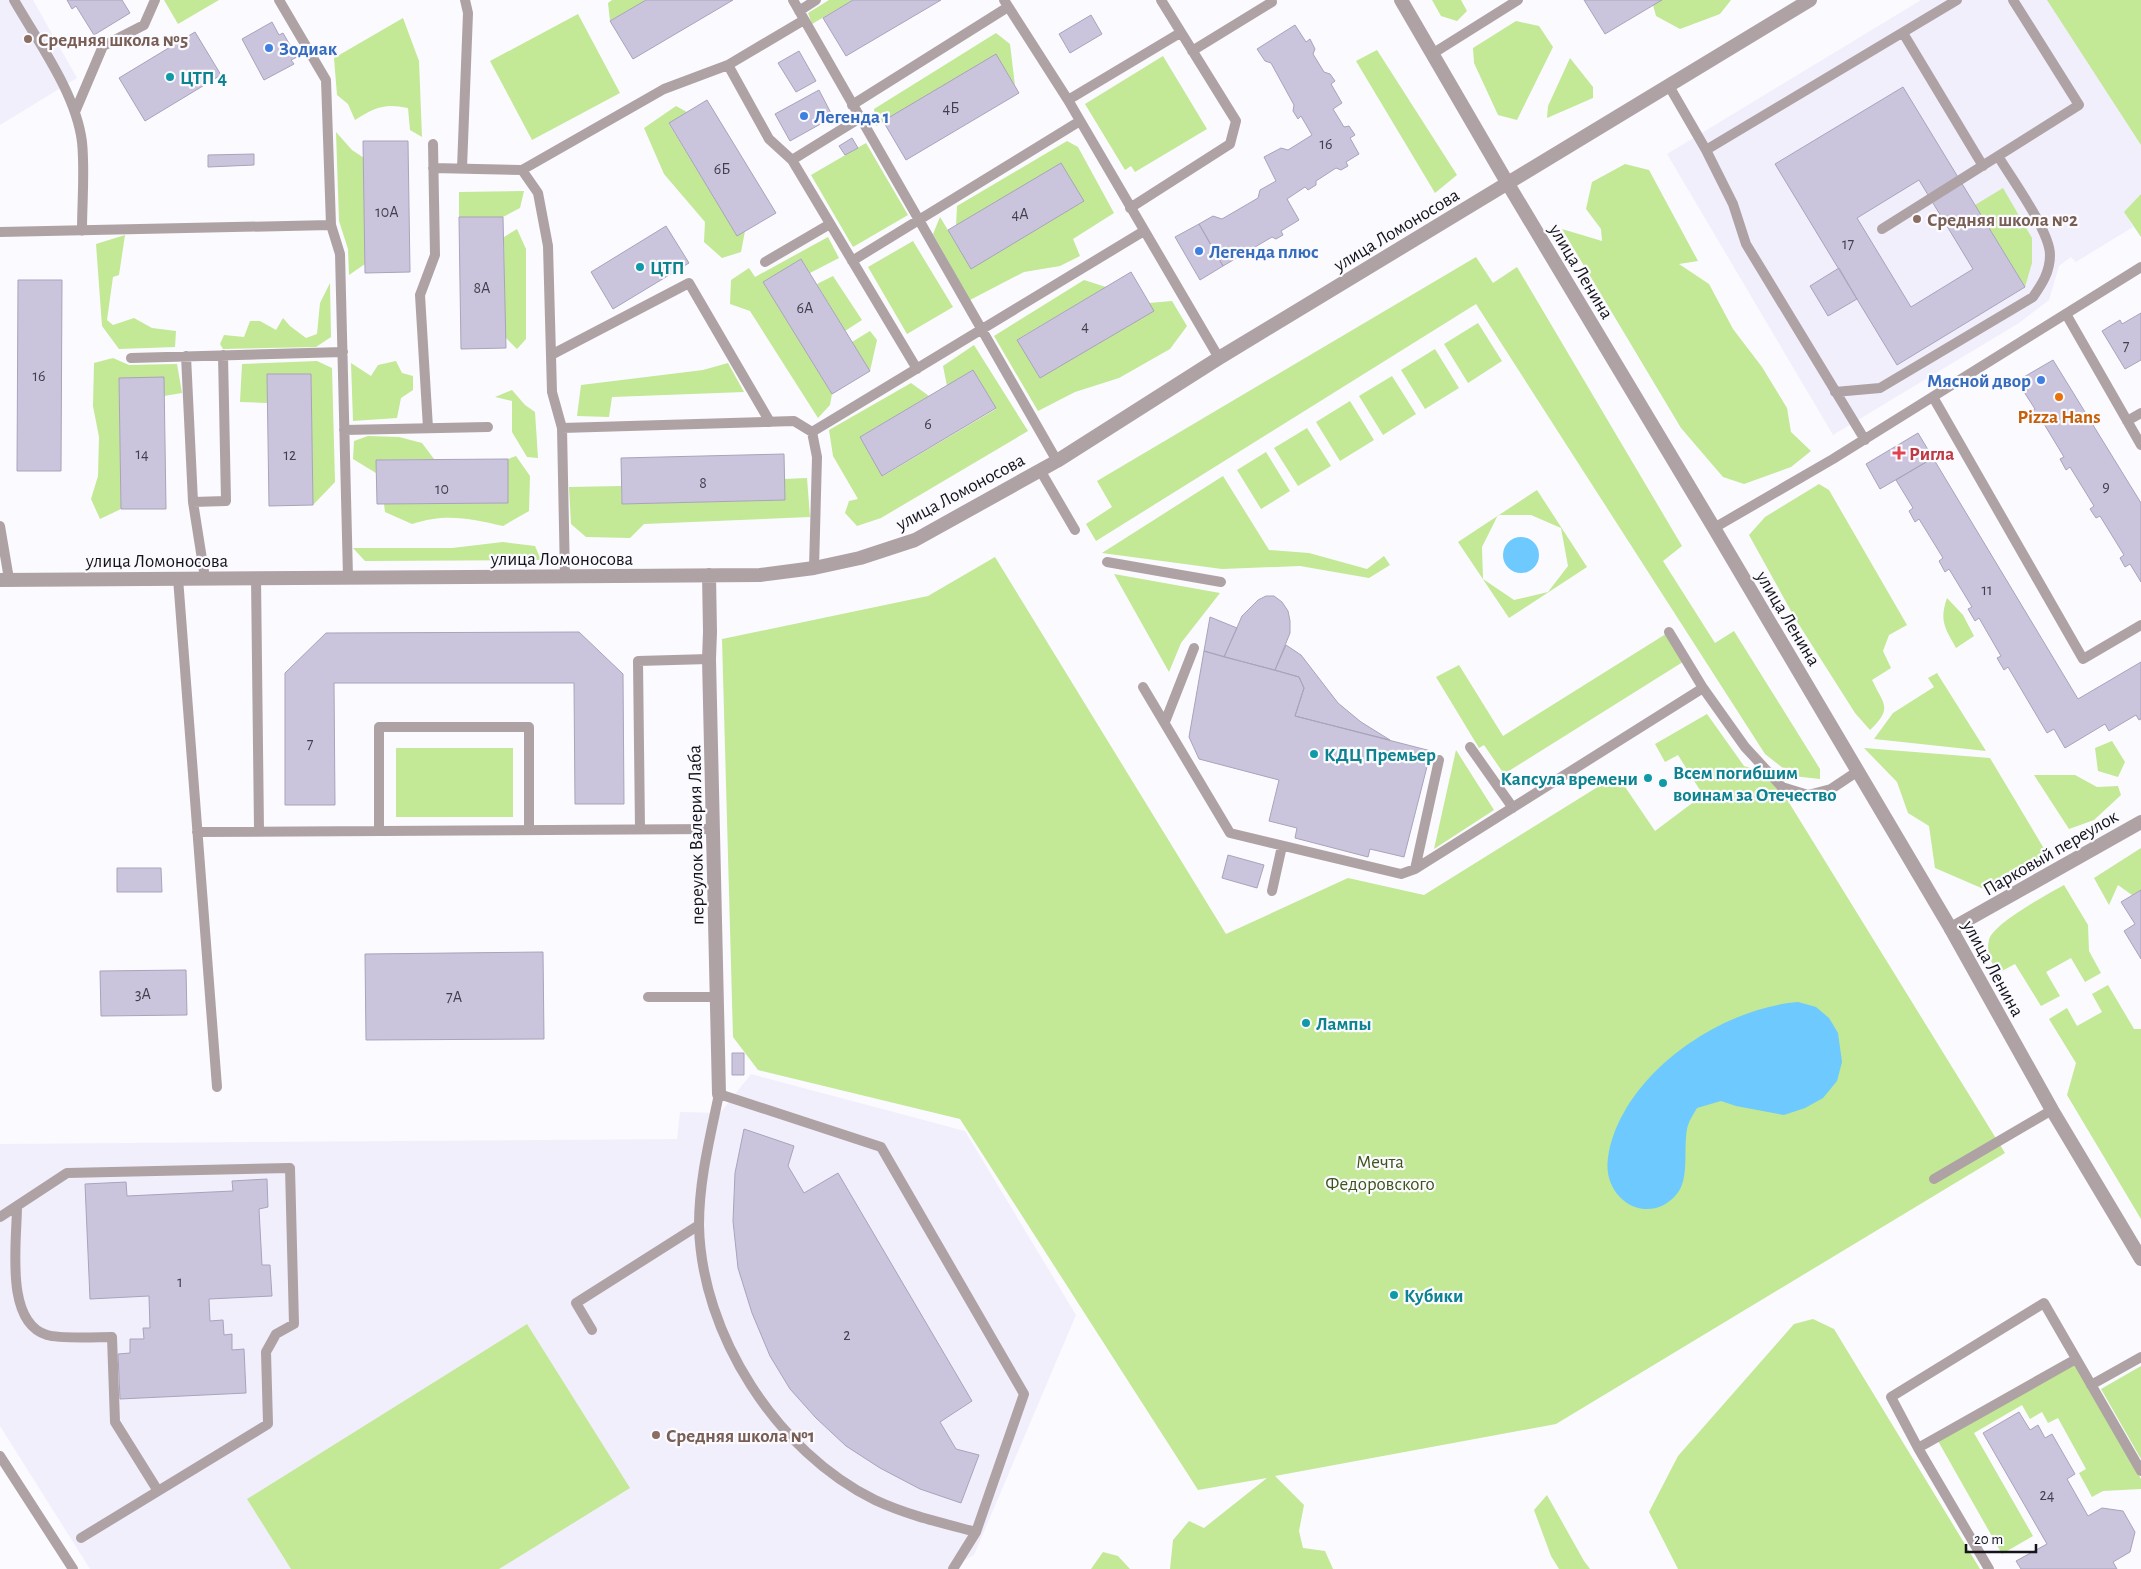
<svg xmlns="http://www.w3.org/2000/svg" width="2141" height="1569" font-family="'Alegreya Sans',sans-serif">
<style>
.education{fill:#f1effc}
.green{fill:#c3e896;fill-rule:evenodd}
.water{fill:#6dc9fe}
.building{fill:#cac4dd;stroke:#a9a3bb;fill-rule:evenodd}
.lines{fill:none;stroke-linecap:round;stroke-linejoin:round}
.service{stroke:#afa2a5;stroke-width:10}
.minor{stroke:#afa2a5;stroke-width:14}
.tertiary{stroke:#afa2a5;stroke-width:14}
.education-dot{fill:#8d6e63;stroke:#fbfaff;stroke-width:2}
.shop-dot{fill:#3f7fe0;stroke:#fbfaff;stroke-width:2}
.culture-dot{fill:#0f9aa8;stroke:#fbfaff;stroke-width:2}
.food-dot{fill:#e8710a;stroke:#fbfaff;stroke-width:2}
.health-dot{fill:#e0444e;stroke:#fbfaff;stroke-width:2}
.labels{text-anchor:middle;stroke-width:4.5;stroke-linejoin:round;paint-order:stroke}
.number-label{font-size:16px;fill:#423f4c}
.education-label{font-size:19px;font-weight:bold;fill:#785e54;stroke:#fbfaff;text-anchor:start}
.shop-label{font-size:19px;font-weight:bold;fill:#366cbe;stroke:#fbfaff;text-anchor:start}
.culture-label{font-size:19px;font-weight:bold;fill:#0d838f;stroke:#fbfaff;text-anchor:start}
.street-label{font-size:19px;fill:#15131b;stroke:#fbfaff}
.food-label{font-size:19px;font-weight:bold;fill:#c56008;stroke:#fbfaff}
.health-label{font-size:19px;font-weight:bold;fill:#be3a42;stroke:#fbfaff;text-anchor:start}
.park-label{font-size:19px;fill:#3d541a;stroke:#fbfaff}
</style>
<rect width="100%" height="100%" fill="#fbfaff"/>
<path class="education" d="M0,0H33L77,78L0,125Z
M1921,0H2141V202L2125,212L2133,227L2076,262L2071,257L2059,266L2049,300L2019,323L1833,435L1667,154Z
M751,1074L965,1131L1076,1315L974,1555L950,1569H90L0,1426V1144L677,1139L680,1112L720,1113Z"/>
<path class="green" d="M164,0H219L178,24Z
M612,0H646L610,21L608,3Z
M829,0H853L812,24L808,13Z
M1432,0H1461L1467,11L1457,21L1441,16Z
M1662,0H1731L1720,14L1680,29L1656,16L1653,5Z
M2047,0H2141V145Z
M578,14L620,93L532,140L490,61Z
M403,18L419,61L422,137L410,130L408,108C385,103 375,107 355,120L348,104L337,95L334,58Z
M1516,21L1539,26L1553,47L1517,120L1498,115L1474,63L1473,48Z
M996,33L1010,44L1015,86L996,55L876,126L874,109Z
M1377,50L1457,175L1435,193L1356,61Z
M1163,56L1207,129L1135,172L1131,166L1125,170L1085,104Z
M1570,58L1593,87V98L1547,118L1548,106Z
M676,106L687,112L669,124L737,235L745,231L741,252L722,258L704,242L705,222L664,174L644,128Z
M336,132L352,150L364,158L365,264L349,275L348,249L339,221Z
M1067,141L1078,147L1114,213L1073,239L1080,256L1060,266L1024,272L970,300L933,234L940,217L971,268L1084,201L956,226L957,206Z
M866,143L908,215L853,247L811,175Z
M1625,164L1649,170L1698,261L1679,264L1709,284L1733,329L1762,367L1787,408L1791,432L1811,451L1791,467L1744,484L1723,477L1681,428L1562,229L1602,241L1601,229L1586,209L1592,182Z
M2003,188L2032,238V263L2025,287L1975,205Z
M524,191L520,208L503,217H459V192Z
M2141,194V237L2124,212Z
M517,229L526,249V339L517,349L505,337L504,237Z
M125,235L119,275L113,277L107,320L113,325L134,318L152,328L176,331L175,347L119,349L102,326L96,244Z
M828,237L839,258L810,273L801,259L763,282L832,394L830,405L818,418L750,311L730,304L731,280L749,268L755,277Z
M913,241L953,307L907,334L868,267Z
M1476,257L1493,283L1517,267L1682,546L1663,561L1715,643L1734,631L1820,769V779L1793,776L1765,754L1476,304L1096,541L1086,524L1112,507L1097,481Z
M833,276L862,320L845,331L817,284Z
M1084,280L1106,287L1018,339L1040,378L1149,303L1172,301L1187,326L1170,349L1119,378L1075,392L1038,411L994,336Z
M330,283L331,337L316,347L223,349L220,344L224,335L244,337L250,321H260L276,330L283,318L290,326L306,338L317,334L320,303Z
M1478,323L1502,361L1468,383L1444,344Z
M870,331L877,340L870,371L852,342Z
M974,345L1028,431L881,518L857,526L845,513L849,501L858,499L833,456L829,430L911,383L929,396L860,437L883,476L996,409L973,370L947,386L943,366Z
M1435,349L1459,388L1425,409L1401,370Z
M113,358L129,365L177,364L182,393L164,396L119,378L121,509L100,519L91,499L98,476L99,437L93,406L94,363Z
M317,361L332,368L335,482L313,505L311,374H267V403L240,402L242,364Z
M396,361L402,373L413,376V390L401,398L397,418L353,421L351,363L371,376L378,365Z
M728,363L744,392L612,397L609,417L577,416L581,385L703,370Z
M1392,376L1416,414L1383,435L1359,396Z
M512,390L525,405L535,412L538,458L527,457L512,432V401L495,397Z
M1350,401L1374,440L1340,461L1316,422Z
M1307,428L1331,466L1298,486L1274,448Z
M368,436L399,437L422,443L434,459L377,460L376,473L353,459L354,441Z
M1266,452L1290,491L1261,509L1237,470Z
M516,456L530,476L529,511L503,526C470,518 445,513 412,524L385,512L384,504L508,503V459Z
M1223,476L1269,550L1309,553L1367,569L1384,556L1390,565L1369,578L1300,566L1222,569L1102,553Z
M807,478L810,517L644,524L630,538L586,537L571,524L569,487L621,486L622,504L784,500V479Z
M1819,484L1829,490L1907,625L1889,635L1883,651L1891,668L1872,680C1884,705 1893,708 1870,730L1855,713L1796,620L1749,535L1765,517Z
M1537,490L1587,567L1509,618L1458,542ZM1498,515H1531L1561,528L1568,566L1548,592L1514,600L1483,579L1482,547Z
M503,542L535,546L541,560L365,561L353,548H452Z
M995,557L1226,934L1348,878L1424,895L1617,775L1655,831L1703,795L1678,755L1665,762L1655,744L1707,714L1744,766L1763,772L1788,801L2005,1153L1556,1424L1275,1476L1304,1505L1299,1531L1303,1548L1325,1551L1333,1569H1170L1173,1540L1189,1521L1204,1528L1267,1478L1198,1490L960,1119L758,1070L733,1037L722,639L928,596Z
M1114,574L1220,593L1181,643L1169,672Z
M1947,598L1963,615L1974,636L1956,648C1945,628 1939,621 1947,598Z
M1669,632L1686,660L1504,774L1484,745L1479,748L1436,677L1459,665L1503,736Z
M1937,673L1986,751L1874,739L1893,713L1934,687L1928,678Z
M2112,741L2125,762L2118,777L2098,771L2095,748Z
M396,748H513V817H396Z
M1864,748L1990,758L2049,857L1986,890L1935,868L1929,826L1908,813L1897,782Z
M1456,750L1494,810L1434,849Z
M2034,775H2075L2097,787L2118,786L2121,795L2094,820L2069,829Z
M2141,848V890L2132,895L2118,885L2109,905L2094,878Z
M2064,885L2088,925L2089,951L2101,973L2085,982L2071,958L2046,972L2060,996L2041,1006L2015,964L1998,973C1991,962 1986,953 1989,940C1992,924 2048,894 2064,885Z
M2108,985L2134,1029H2141V1219L2067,1095L2076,1063L2049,1019L2067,1008L2077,1026L2102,1012L2092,994Z
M1813,1319L1834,1329L1980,1569H1678L1649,1512L1678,1456L1794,1324Z
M527,1324L630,1488L499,1569H291L247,1499Z
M2075,1363L2141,1479V1489L2103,1491L2092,1497L2079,1473L2086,1469L2058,1418L2048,1423L2042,1412L2030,1419L2022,1405L1974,1433L2033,1536L2002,1554L1938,1441Z
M2141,1366V1459L2101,1389Z
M1547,1495L1584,1561L1590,1569H1559L1551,1556L1534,1510Z
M1103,1552L1118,1556L1130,1569H1091Z"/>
<path class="water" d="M1503 555a18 18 0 1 1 36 0a18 18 0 1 1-36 0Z
M1798,1002L1816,1007L1829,1018L1838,1033L1842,1062L1837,1081L1823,1098L1805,1108L1784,1115L1736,1106L1721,1101L1697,1108C1694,1113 1690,1119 1688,1125C1682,1145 1691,1179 1676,1195C1648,1227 1602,1200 1608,1158C1620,1076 1720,1008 1798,1002Z"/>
<path class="building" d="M67,0H122L130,13L94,35L76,6L72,9Z
M646,0H733L633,59L610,21Z
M853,0H941L846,56L823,18Z
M1584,0H1662L1605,34Z
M1091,15L1102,34L1070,53L1059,34Z
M272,22L279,35L283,33L297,57L291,60L294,64L264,80L242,39Z
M1295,25L1306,42L1310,39L1315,49L1313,54L1324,72L1330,74L1335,81L1331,84L1342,103L1333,109L1344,127L1349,126L1355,135L1350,138L1359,154L1346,162L1348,166L1341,170L1336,168L1316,181V185L1308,190L1305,187L1287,199L1299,220L1281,231L1283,235L1276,239L1272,237L1250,250V255L1243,259L1240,256L1223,266L1199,224L1213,216L1222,219L1258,198L1260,190L1276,181L1264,157L1281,148L1288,150L1312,135L1301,116L1298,119L1293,111L1294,105L1271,63L1265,61L1257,49Z
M195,32L221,75L145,121L119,78Z
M799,51L816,81L796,92L778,63Z
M996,54L1019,93L906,160L883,121Z
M1903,87L2025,287L1897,365L1775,164ZM1919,180L1973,269L1911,307L1857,218Z
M819,90L833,117L790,141L775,114Z
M707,100L776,213L737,236L669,123Z
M852,138L858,148L845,155L839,146Z
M363,141H408L410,272L365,273Z
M254,154V165L208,167V155Z
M1061,163L1084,201L971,269L948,230Z
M459,217H503L506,348L461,349Z
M1199,224L1223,266L1200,280L1175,237Z
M666,226L689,263L613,309L591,272Z
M801,259L870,371L832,394L763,282Z
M1839,268L1857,299L1828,316L1810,286Z
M1131,272L1154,311L1040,378L1017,340Z
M18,280H62L61,471H17Z
M2141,313V360L2125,369L2102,331L2120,320L2122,324Z
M2053,360L2141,503V582L2130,564L2125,567L2120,558L2124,555L2100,516L2096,518L2090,509L2094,506L2070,467L2066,470L2060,459L2064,457L2041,419L2037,422L2030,412L2035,409L2017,381Z
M973,370L996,408L882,476L860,437Z
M267,374H311L313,505L269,506Z
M164,377L166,509H121L119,378Z
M1918,433L1933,458L1880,489L1866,464Z
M784,454L785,500L622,504L621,458Z
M1933,458L2078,699L2141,662V719L2139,720L2136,715L2109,731L2105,724L2065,748L2054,729L2047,733L2008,667L2004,670L1997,658L2001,656L1979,618L1975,621L1968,609L1972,607L1949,569L1945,572L1939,561L1943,558L1919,519L1915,522L1909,511L1913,508L1896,480Z
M508,459V503L377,504L376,460Z
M1266,596H1274L1282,602L1288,611L1290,621V633L1275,670L1224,657L1242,616L1258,600Z
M1210,617L1237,628L1224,657L1204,651Z
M579,632L623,674L624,804H575L574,683H334L335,805H285V673L326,633Z
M1286,645L1301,655L1338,703L1361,722L1390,740L1295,716L1304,688L1299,677L1275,670Z
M1204,651L1299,677L1304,688L1295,716L1431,751L1404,857L1370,849L1368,857L1295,838L1297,828L1269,821L1279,780L1199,759L1189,737Z
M1228,855L1264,865L1257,888L1222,878Z
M117,868H161L162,892H117Z
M2141,890V959L2124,931L2135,924L2121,902Z
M543,952L544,1039L366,1040L365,954Z
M186,970L187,1015L101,1016L100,971Z
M732,1053H744V1075H732Z
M744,1129L794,1146L788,1166L804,1193L838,1173L972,1401L940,1422L956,1449L979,1455L961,1503L920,1489L880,1468L846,1446L816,1418L790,1389L770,1356L752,1313L738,1268L733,1221L735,1173Z
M267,1179L268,1207L259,1209L262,1265H270L272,1296L209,1299L210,1321L223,1320L224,1335L232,1334V1350L244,1349L246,1393L120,1399L118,1354L130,1353V1339H144L143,1328H150L149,1296L90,1299L85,1184L126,1182L127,1196L233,1191L232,1181Z
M2019,1412L2030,1430L2038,1425L2045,1438L2052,1434L2075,1474L2067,1479L2088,1516L2102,1508L2123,1511L2135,1532L2130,1552L2113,1562L2117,1569H2021L2016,1561L2047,1544L1983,1433Z"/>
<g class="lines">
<path class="service" d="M14,0C38,42 76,93 82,142C85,171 82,202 82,231
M279,0L326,80L331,225L340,254L348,577
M793,0L1057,461
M1004,0L1068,100L1219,358
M799,11L816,0
M804,20L728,65L769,139L792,160L917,369
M1903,33L1983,166
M1192,51L1272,2
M1432,54L1518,0
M1669,86L1706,150L1733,204L1746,244L1865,440
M1068,100L1180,33
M852,105L1008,7
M75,112L103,46L144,25L155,0
M1706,150L1957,0
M792,160L860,118
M433,168L522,170L538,193L548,246L552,392L562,428
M462,168L468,13L465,0
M522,170L664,89L728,65
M1130,208L1230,144L1236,121L1161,0
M1882,229L2079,105L2013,0
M0,232L331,225
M852,261L1080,121
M765,262L830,224
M2066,314L2141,445
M551,355L689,283L770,422
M186,356L193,502L205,578
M131,358L343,352
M1835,392L1880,388L2033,297C2042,284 2050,272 2050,255C2050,231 2011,178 1998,156
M1933,397L2083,659L2141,625
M2127,421L2141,413
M428,428L420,295L435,255L433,144
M344,430L488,427
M812,432L1144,231
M1040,470L1075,530
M193,502L226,501L223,355
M0,526L9,579
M1714,528L1833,459L2141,267
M1107,562L1221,582
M565,577L562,428L794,421L812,432L817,457L814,568
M178,578L217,1087
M256,578L259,830
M1669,632L1703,688L1745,747L1782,787L1808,795L1831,789L1858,771
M1143,687L1230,833L1401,874L1415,869L1703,688
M1165,722L1194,648
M1470,747L1513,808
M640,829L638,661L709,659
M379,830V727H529V829
M197,832L714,829
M1415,869L1439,760
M1272,891L1282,846
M648,997H718
M1934,1179L2052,1110
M17,1206C17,1241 4,1322 47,1335C60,1339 97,1337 112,1337L115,1422L158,1491
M0,1217L67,1173L290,1168L294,1324L276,1334L266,1352L268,1424L81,1538
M592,1330L576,1303L699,1225
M2091,1385L2141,1357
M1918,1448L2076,1359
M0,1456L73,1569
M953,1569L976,1532L1024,1394L881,1147L719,1094C710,1138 699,1180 699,1225C701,1334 777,1452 875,1500C907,1515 942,1523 976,1532
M1989,1569L1918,1448L1891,1397L2044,1303L2141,1471"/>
<path class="minor" d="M709,575L710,632L709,659L719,1094
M0,580L760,575L814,568L860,558L915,540L1057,461L1219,358L1810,0
M1951,929L2141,822"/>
<path class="tertiary" d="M1401,0L1508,184L1714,528L1951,929L2052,1110L2141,1259"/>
</g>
<g class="education-dot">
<circle cx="28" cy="39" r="5"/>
<circle cx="1917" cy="219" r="5"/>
<circle cx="656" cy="1435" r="5"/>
</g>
<g class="shop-dot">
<circle cx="269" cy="48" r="5"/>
<circle cx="804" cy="116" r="5"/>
<circle cx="1199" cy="251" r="5"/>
<circle cx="2041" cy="380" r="5"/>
</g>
<g class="culture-dot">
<circle cx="170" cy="77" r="5"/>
<circle cx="640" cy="267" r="5"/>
<circle cx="1314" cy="754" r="5"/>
<circle cx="1648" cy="778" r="5"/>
<circle cx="1663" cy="783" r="5"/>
<circle cx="1306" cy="1023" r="5"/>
<circle cx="1394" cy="1295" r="5"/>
</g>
<circle class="food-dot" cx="2059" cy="397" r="5"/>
<path class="health-dot" d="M1896.5 445.5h5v5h5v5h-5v5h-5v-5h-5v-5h5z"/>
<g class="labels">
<g class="number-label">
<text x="951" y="113">4Б</text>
<text x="1326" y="149">16</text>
<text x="722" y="174">6Б</text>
<text x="387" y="217">10А</text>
<text x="1020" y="219">4А</text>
<text x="1848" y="249">17</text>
<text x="482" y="293">8А</text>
<text x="805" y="313">6А</text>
<text x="1085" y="331">4</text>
<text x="2126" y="351">7</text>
<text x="39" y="381">16</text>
<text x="928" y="429">6</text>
<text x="142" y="459">14</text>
<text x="290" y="460">12</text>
<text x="703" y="488">8</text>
<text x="2106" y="492">9</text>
<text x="442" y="494">10</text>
<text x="1987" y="595">11</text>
<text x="310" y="749">7</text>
<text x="143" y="999">3А</text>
<text x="454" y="1002">7А</text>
<text x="180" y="1287">1</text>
<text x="847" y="1340">2</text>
<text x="2047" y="1500">24</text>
</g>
<g class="education-label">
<text x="38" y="46">Средняя школа №5</text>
<text x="1927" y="226">Средняя школа №2</text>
<text x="666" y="1442">Средняя школа №1</text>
</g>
<g class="shop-label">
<text x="279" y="55">Зодиак</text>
<text x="814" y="123">Легенда 1</text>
<text x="1209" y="258">Легенда плюс</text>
<text x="2031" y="387" text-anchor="end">Мясной двор</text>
</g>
<g class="culture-label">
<text x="180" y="84">ЦТП 4</text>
<text x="650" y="274">ЦТП</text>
<text x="1324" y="761">КДЦ Премьер</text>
<text x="1673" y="779">Всем погибшим<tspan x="1673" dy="22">воинам за Отечество</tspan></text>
<text x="1638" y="785" text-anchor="end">Капсула времени</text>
<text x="1316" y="1030">Лампы</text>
<text x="1404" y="1302">Кубики</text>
</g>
<g class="street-label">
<text transform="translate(1396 229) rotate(-31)" y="7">улица Ломоносова</text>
<text transform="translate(1582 271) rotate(59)" y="7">улица Ленина</text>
<text transform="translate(960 491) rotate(-28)" y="7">улица Ломоносова</text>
<text x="562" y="565">улица Ломоносова</text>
<text x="157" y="567">улица Ломоносова</text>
<text transform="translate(1789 618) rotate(59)" y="7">улица Ленина</text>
<text transform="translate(695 835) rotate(-91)" y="7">переулок Валерия Лаба</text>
<text transform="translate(2050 852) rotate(-30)" y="7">Парковый переулок</text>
<text transform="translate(1994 968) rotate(61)" y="7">улица Ленина</text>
</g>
<g class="food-label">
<text x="2059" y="423">Pizza Hans</text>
</g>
<g class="health-label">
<text x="1909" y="460">Ригла</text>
</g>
<g class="park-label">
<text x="1380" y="1168">Мечта<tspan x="1380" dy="22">Федоровского</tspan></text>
</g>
</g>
<path d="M1966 1544v8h70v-8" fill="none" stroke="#15131b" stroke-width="2.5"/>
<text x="1974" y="1544" font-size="15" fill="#15131b" stroke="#fbfaff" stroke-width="4" paint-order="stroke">20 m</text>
</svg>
